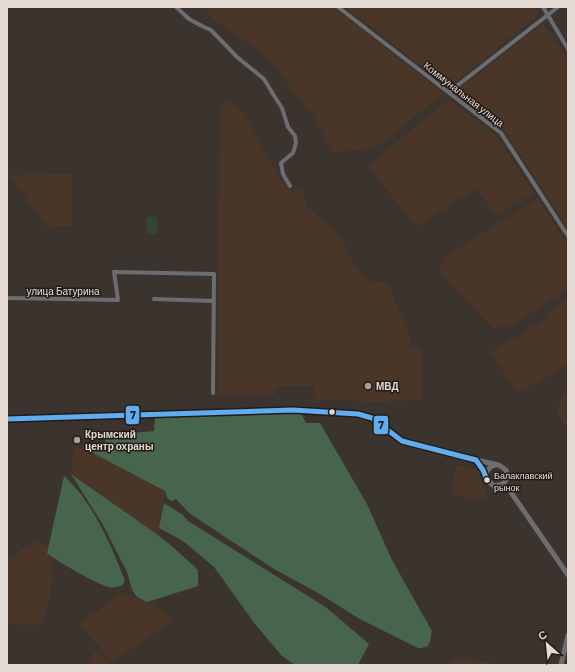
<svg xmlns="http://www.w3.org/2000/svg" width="575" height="672" font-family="Barlow,sans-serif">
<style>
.built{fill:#4a3628}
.green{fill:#334537}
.forest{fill:#47644d}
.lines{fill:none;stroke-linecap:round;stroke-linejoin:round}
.minor{stroke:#6c6d70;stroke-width:4}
.major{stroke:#6e6c6e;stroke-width:5}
.bus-1-casing{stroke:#231b17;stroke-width:8}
.bus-1{stroke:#60acee;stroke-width:5}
.poi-dot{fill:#a9a099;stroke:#231b17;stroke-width:1.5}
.bus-dot{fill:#e4dad3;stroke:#231b17;stroke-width:1.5}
.labels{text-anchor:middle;stroke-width:3;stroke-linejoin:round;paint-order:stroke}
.bus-label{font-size:9px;fill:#e4dad3;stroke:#231b17;text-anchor:start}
.street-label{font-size:10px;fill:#e4dad3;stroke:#231b17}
.poi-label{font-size:10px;font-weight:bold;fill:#e4dad3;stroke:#231b17;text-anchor:start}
.line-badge{stroke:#231b17;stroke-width:1.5}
.pale-badge-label{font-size:11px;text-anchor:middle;font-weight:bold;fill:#111}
</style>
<rect width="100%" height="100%" fill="#3b332d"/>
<path class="built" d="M206,7H333L444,93L395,133L376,147L332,153L312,113L296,96L275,65L251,45L208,15Z
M346,7H534L539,14L449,88Z
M543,23L568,60V230L543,189L504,131L453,93Z
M449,99L496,136L534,193L496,215L476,189L416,227L368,166Z
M227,100L242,111L279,176L292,192L303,189L307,207L342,237L349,256L366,280L377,282L382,281L388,284L410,337L408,346L422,348L421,400L378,402L315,399L314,386H276L275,395L217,396L220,104H225Z
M72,174V226L47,227L9,175Z
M538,198L568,246V290L508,327L506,323L494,329L438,271L447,256Z
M568,299V364L537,383L517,392L490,353L549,316L547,312Z
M568,389V429L557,415L560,398Z
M74,445L99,455L165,491L158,535L71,474Z
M456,465L477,470L488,497L480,500L450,494Z
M36,539L42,544L49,546L47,553L51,557L53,579L45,615L37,625H14L7,623V556L10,558Z
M122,592L153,605L168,615L170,623L113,662L79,625Z
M95,651L113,665H86Z
M461,657L501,665H447Z"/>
<path class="green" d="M146,217H157V234H146Z"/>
<path class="forest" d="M301,413L306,423H320L367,504L392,560L432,631C429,643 432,648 418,648L358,618L320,594L274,569L189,513L176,499L172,501L167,498L165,491L91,452L92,444H105L106,435L154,431L155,418Z
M71,474L158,535L174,548L198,570V586L147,602L137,597L132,590L127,572L103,525Z
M64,476C91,499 113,548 125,581L121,586C117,587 112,588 108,587C99,585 54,560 47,553Z
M164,503L183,515L188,521L327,608L369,644L358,665H295L282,656L255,624L214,567L183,541L159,528Z"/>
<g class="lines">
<path class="minor" d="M176,7L189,19L204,27L211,30L237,57L264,79L273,94L282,108L288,127L295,136L296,143L293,153L281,163L283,174L290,186
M338,7L501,133L568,236
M543,7L568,49
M449,92L558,7
M7,298L118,300L114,272L214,274L213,393
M154,299L213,301"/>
<path class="major" d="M7,419L293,410L358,414L372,418L402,441L476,460L499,465L506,470L508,477L503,484L494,486L487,480
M476,460L485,477
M486,478C486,471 489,466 496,465
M501,485L508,488L568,575
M561,665L568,635"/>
<defs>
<path id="bus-1" d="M7,419L293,410L358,414L372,418L402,441L476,460L483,470L487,480"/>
</defs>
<use href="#bus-1" class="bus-1-casing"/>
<use href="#bus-1" class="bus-1"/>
</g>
<g class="poi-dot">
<circle cx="368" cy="386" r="4"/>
<circle cx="77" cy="440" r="4"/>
</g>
<g class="bus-dot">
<circle cx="332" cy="412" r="3.5"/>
<circle cx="487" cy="480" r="3.5"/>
</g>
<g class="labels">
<g class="bus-label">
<text x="494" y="479">Балаклавский<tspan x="494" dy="12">рынок</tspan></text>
</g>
<g class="street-label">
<text transform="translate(464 94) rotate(38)" y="4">Коммунальная улица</text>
<text x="63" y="295">улица Батурина</text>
</g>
<g class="poi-label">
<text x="376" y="390">МВД</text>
<text x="85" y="438">Крымский<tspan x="85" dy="12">центр охраны</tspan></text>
</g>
</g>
<g class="line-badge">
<rect x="125" y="405" width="15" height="20" rx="4" fill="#60acee"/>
<rect x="373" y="415" width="16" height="20" rx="4" fill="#60acee"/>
</g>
<g class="pale-badge-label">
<text x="133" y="419">7</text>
<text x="381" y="429">7</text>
</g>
<rect width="575" height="672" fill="none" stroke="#e4dad3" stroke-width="16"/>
<g transform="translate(547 644) rotate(333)" stroke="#231b17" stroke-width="3" paint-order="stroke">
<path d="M0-3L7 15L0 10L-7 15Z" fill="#e4dad3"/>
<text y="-6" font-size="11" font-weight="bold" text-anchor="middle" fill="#e4dad3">С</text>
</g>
</svg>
